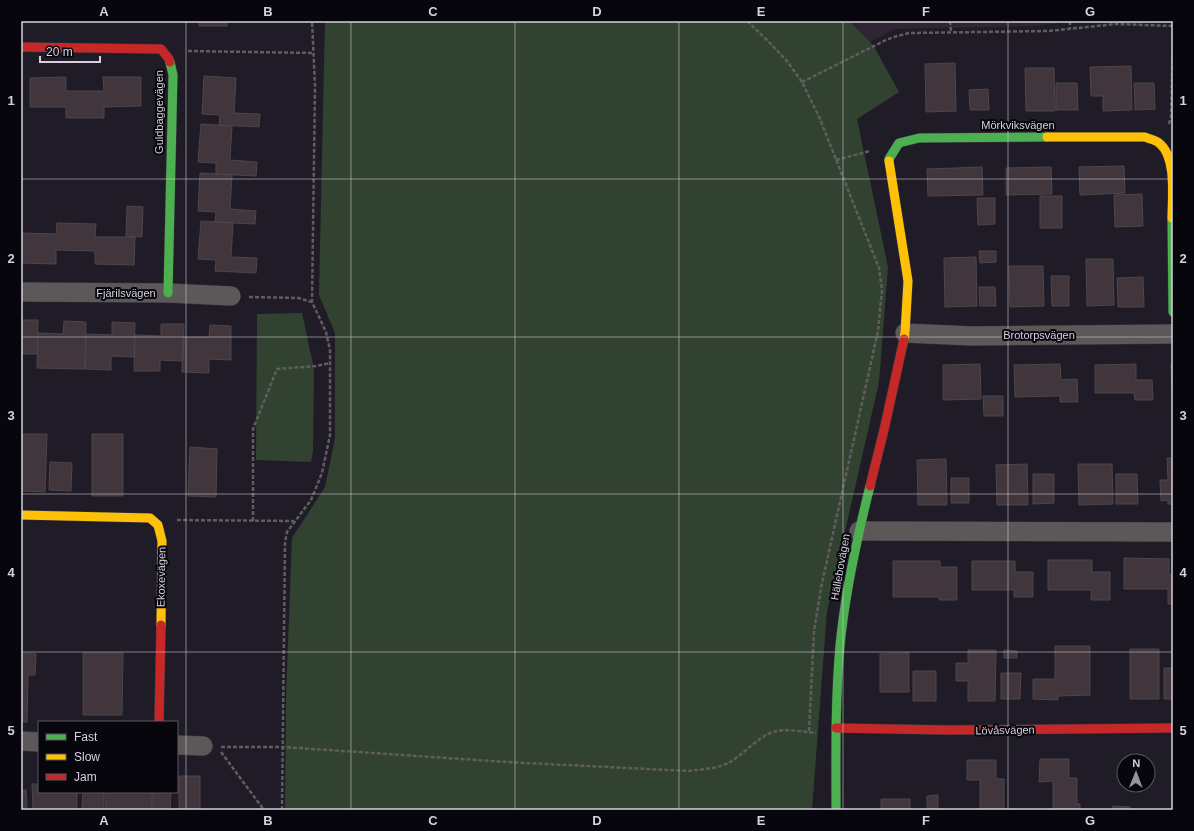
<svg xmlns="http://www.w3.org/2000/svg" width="1194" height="831" font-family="Arial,sans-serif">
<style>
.education{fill:#2e2635}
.green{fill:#314330}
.building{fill:#40363c;stroke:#4d464b}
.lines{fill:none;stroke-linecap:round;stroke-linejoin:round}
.street-casing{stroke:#3a3640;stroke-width:20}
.fast-casing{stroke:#3a3640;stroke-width:10}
.slow-casing{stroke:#3a3640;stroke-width:10}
.jam-casing{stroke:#3a3640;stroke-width:10}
.path{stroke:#605c5f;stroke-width:2.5;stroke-dasharray:4 2;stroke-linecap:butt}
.street{stroke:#5c5758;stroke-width:19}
.fast{stroke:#4caf50;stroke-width:9}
.slow{stroke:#ffc107;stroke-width:9}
.jam{stroke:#c62828;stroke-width:9}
.grid{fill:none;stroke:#d5d1de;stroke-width:1;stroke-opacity:0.55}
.labels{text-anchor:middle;stroke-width:4;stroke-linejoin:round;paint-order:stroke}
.street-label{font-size:11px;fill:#d5d1de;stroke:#08060d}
.neatline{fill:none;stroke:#d5d1de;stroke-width:1.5}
.grid-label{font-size:13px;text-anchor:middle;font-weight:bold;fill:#d5d1de}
</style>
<rect width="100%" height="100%" fill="#201c27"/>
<path class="education" d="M849,21H1077L1036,26L894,29L870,42Z"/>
<path class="green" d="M325,21H849L873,45L899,92L857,119L888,267L879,382L827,611L812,810H285L286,697L292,538L325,487L335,438V333L319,295Z
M302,313L314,369L313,451L311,462L256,460L257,314Z"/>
<path class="building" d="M199,21H227V26H199Z
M955,63L956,111L926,112L925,64Z
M1131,66L1132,110L1103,111V96H1091L1090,67Z
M1025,68H1054L1055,111H1026Z
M204,76L236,78L234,113L260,114L259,127L219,125L220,115L202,114Z
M66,77V91H104L103,77H141V106L104,107V118H66V107H30V78Z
M1056,83H1077L1078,110H1056Z
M1134,83H1154L1155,109L1135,110Z
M988,89L989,110H970L969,90Z
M201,124L232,126L230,160L257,162L256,176L216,174V163L198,162Z
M1124,166L1125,193L1080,195L1079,167Z
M982,167L983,195L928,196L927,169Z
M1051,167L1052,194L1006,195V168Z
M200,173L232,175L230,209L256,211L255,224L215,222L216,212L198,211Z
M1142,194L1143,226L1115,227L1114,195Z
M1040,196H1062V228H1040Z
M977,198H995V224L978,225Z
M127,206L143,207L142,237L126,236Z
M201,221L233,223L231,257L257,258L256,273L215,271L216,260L198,259Z
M57,223L96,224L95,237H135L134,265L95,264V251L56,250V264L21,263V233L56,234Z
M979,251H996V262L980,263Z
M976,257L977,306L945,307L944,258Z
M1086,259H1113L1114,305L1087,306Z
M1009,266H1043L1044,306L1010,307Z
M1051,276H1069V306H1052Z
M1143,277L1144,307H1118L1117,278Z
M979,287H995L996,306H980Z
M21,320H38L37,354H21Z
M64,321L86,322L85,369L37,368L38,333L63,334Z
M112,322L135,323L134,357L111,356V370L85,369L86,334L112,335Z
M161,324H184L183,361L160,360V371H134L135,335L161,336Z
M210,325L231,326V360L209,359V373L182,372L183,337H209Z
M1171,363H1173V394H1172Z
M980,364L981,399L943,400V365Z
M1060,364L1061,380L1077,379L1078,402H1060V396L1015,397L1014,365Z
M1136,364V380H1152L1153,400H1135L1134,393H1095V365Z
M983,396H1003V416H984Z
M21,434H47L45,492L21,491Z
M92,434H123V496H92Z
M190,447L217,449L216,497L188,496Z
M1167,458H1173V504H1168V500L1161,501L1160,480H1168Z
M946,459L947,505H918L917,460Z
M50,462L72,463L71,491L49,490Z
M1027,464L1028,505H997L996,465Z
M1078,464H1112L1113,504L1079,505Z
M1033,474H1054V503L1033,504Z
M1116,474H1137L1138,504H1116Z
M951,478H969V503H951Z
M1124,558L1169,559V575H1173V604H1168V589H1124Z
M1048,560H1092V572H1110V600H1091V590H1048Z
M893,561H940V567H957V600H939V597H893Z
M972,561H1015V572H1033V597H1014V590H972Z
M1055,646H1090V695L1058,696V700L1033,699V679H1055Z
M1130,649H1159V699H1130Z
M968,650H996L995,701H968V681H956V663H968Z
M1004,650L1017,651V658H1004Z
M21,653L36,654L35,675H28L27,722H21Z
M83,653H123L122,715H83Z
M909,653V692H880V654Z
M1164,668H1173V699H1164Z
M913,671H936V701H913Z
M1001,673H1021L1020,699H1001Z
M1040,759H1069V778H1077V804H1080V810H1053V781L1039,782Z
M967,760H996V779H1004V810H980V780H967Z
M179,776H200V810H179Z
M32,784H39V792H77V810H33Z
M21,790H26L27,810H21Z
M83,792H104L103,810H91V809L82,808Z
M105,792H152V810H105Z
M153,792H171L170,810H153Z
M938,795V809H927V796Z
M881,799H910V810H881Z
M1113,806L1130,807V810H1112Z"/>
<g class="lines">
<defs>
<path id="street" d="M21,292L168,293L231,296
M905,333L972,336L1173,334
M859,531L1173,532
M21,741L39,742
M177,745L203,746"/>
<path id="fast" d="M889,161V159L899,143L919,138L1047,137
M1172,218L1173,312
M168,293L173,75L170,62
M836,810C836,756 835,701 840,646C845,592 857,538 870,486"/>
<path id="slow" d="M1047,137H1145C1149,139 1156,140 1159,143C1177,157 1172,198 1172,218
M889,161L908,281L905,333L904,339
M21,515L150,518L158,525L162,541L161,625"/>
<path id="jam" d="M21,47L161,49L169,59L170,62
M870,486L884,430L904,339
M159,722L161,625
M836,728L948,730L1173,728"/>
</defs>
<use href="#street" class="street-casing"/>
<use href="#fast" class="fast-casing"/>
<use href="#slow" class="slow-casing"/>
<use href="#jam" class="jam-casing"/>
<path class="path" d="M747,21L767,40L787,61L802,82L820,119L879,268L882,290L878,331L822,583L814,631L809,732
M950,21L951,32
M1070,21V28
M188,51L314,53
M802,82L886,40L897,36L909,33L1049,31L1116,24L1173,26
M1169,124L1171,117L1173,32
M836,160L870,151
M249,297L298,298L312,302
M177,520L294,521
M253,521V429L277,369L316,366L330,363
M221,747H283L506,762L689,771C702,769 718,769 730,762C744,754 759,736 773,732C785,728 804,732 816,733
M221,752L264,810
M282,810L285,542L287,532L311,500L322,473L330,435V350L326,332L312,302L315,86L312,21"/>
<use href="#street" class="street"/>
<use href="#fast" class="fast"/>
<use href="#slow" class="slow"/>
<use href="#jam" class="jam"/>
</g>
<path class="grid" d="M186,21V810M351,21V810M515,21V810M679,21V810M843,21V810M1008,21V810M21,179H1173M21,337H1173M21,494H1173M21,652H1173"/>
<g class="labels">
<g class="street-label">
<text transform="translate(159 112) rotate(-90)" y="4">Guldbaggevägen</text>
<text x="1018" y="129">Mörkviksvägen</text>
<text x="126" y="297">Fjärilsvägen</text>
<text x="1039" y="339">Brotorpsvägen</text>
<text transform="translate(840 567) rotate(-80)" y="4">Hällebovägen</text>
<text transform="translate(161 577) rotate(-89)" y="4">Ekoxevägen</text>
<text transform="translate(1005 730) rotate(-1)" y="4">Lövåsvägen</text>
</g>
</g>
<rect width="1194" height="831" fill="none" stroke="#08060d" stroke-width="44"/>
<rect x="38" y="721" width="140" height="72" fill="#08060d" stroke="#5a5761"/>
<rect x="46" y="734" width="20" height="6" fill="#4caf50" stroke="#5a5761"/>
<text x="74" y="741" font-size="12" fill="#d5d1de">Fast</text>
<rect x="46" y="754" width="20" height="6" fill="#ffc107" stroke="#5a5761"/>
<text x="74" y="761" font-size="12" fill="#d5d1de">Slow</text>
<rect x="46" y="774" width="20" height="6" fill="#c62828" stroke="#5a5761"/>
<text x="74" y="781" font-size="12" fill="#d5d1de">Jam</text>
<g transform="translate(1136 773) rotate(1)"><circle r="19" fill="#08060d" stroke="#5a5761"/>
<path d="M0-3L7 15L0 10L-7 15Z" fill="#96929e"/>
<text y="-6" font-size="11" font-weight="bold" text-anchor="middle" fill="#d5d1de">N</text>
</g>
<path d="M40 56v6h60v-6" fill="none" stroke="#d5d1de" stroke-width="2"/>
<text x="46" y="56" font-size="12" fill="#d5d1de" stroke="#08060d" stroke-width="3" paint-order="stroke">20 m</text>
<rect x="22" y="22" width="1150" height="787" class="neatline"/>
<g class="grid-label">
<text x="104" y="16">A</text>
<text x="268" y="16">B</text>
<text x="433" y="16">C</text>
<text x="597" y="16">D</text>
<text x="761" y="16">E</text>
<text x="926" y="16">F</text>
<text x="1090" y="16">G</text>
<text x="11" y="105">1</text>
<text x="1183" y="105">1</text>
<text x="11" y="263">2</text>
<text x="1183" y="263">2</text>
<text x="11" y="420">3</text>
<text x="1183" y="420">3</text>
<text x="11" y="577">4</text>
<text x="1183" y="577">4</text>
<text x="11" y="735">5</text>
<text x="1183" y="735">5</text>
<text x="104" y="825">A</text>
<text x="268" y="825">B</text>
<text x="433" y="825">C</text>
<text x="597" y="825">D</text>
<text x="761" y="825">E</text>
<text x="926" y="825">F</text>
<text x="1090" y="825">G</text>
</g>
</svg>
